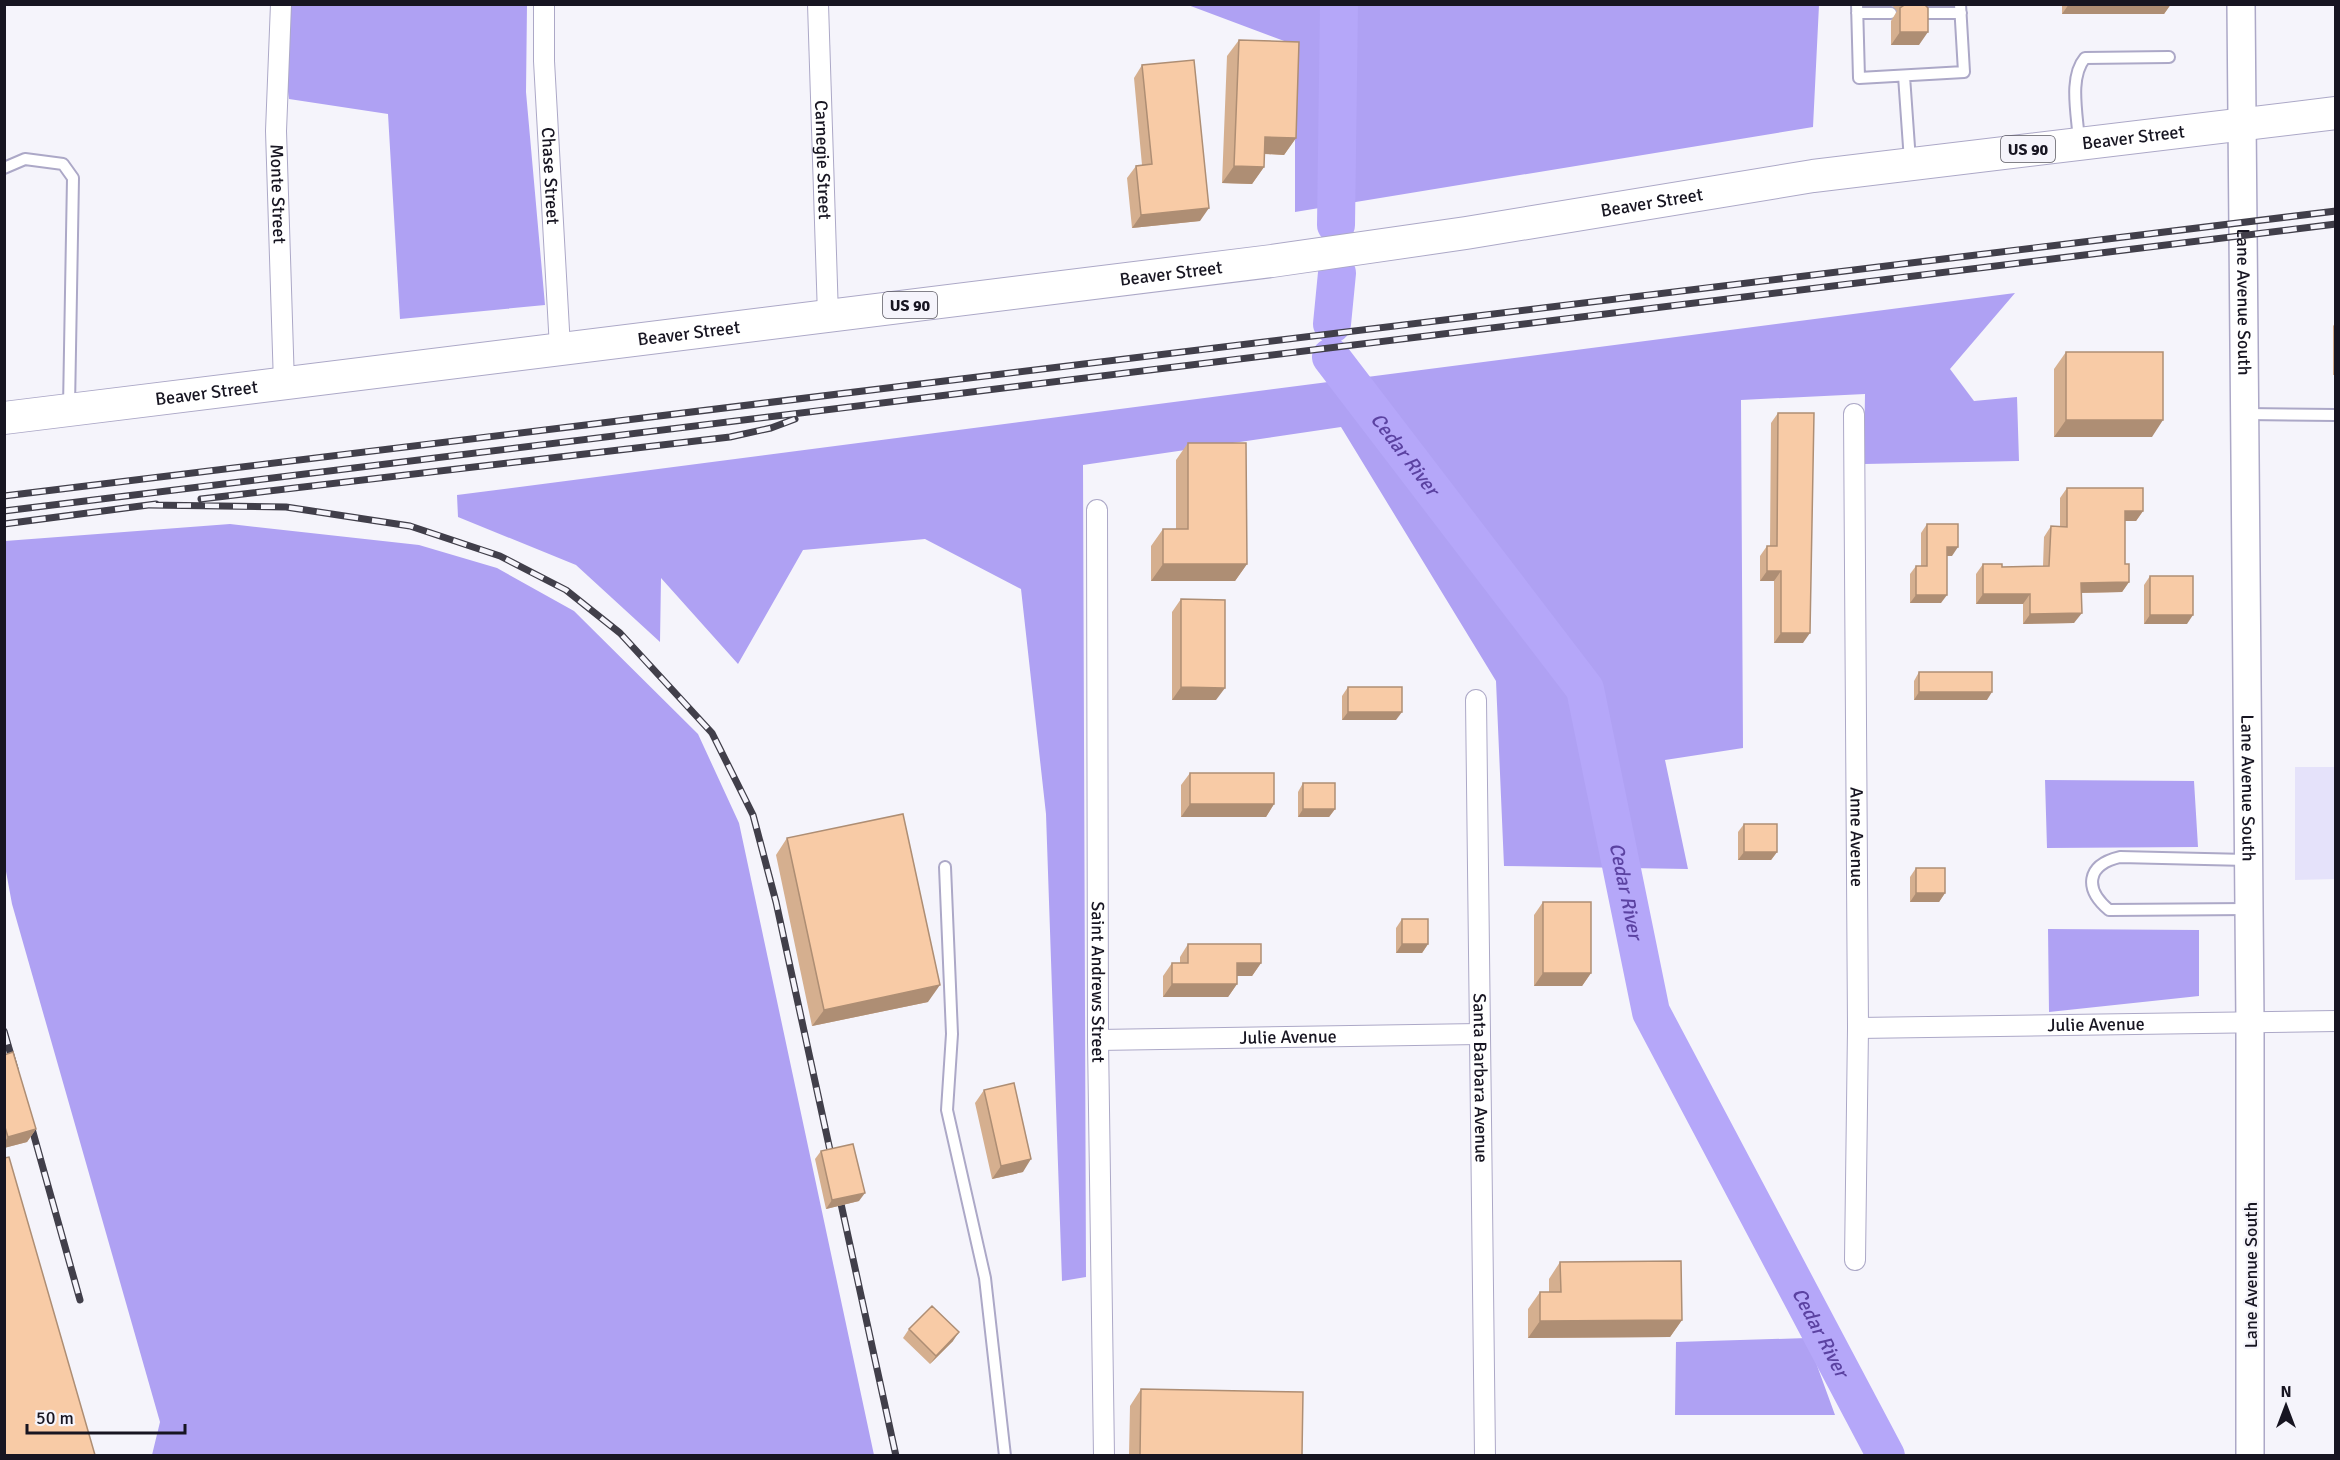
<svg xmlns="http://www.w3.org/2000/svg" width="2340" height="1460" font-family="Signika,sans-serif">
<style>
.green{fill:#e5e2fa}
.forest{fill:#afa1f3}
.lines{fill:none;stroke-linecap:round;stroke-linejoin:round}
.river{stroke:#b5a7f9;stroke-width:38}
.lane-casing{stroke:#aca8c7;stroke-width:14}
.street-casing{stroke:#aca8c7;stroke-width:22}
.secondary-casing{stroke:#aca8c7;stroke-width:30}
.primary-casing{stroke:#aca8c7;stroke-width:34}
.lane{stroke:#fff;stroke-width:10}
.street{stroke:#fff;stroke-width:20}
.secondary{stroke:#fff;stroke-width:27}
.primary{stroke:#fff;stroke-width:32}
.rail-casing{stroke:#413f4a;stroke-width:7}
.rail{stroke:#f5f4fb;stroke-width:4.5;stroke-dasharray:14;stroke-linecap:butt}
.wall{fill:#d5af8f}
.shaded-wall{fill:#ae8e74}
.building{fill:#f8cba6;stroke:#ae8e74;stroke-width:1.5}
.labels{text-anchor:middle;stroke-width:4.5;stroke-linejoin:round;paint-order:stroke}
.shield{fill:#f5f4fb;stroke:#5a5862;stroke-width:1.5}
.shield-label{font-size:16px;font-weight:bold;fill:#171521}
.street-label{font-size:18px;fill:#171521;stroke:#f5f4fb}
.water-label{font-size:20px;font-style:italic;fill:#5b42a1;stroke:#f5f4fb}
</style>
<rect width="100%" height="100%" fill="#f5f4fb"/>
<path class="green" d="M2295,767H2335V879L2295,880Z"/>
<path class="forest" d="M277,5H527L526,92L545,305L400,319L388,114L289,99Z
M1188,5H1819L1813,127L1295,212V45Z
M2015,293L1950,369L1974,401L2017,397L2019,461L1864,464L1865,394L1741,400L1743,748L1665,760L1688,869L1504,866L1496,681L1341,427L1083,465L1086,1277L1062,1281L1046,814L1021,589L925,539L803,550L738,664L661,578L660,642L576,565L458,517L457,495Z
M230,524L419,545L497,568L574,611L698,734L739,823L874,1455H152L160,1422L12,904L5,866V541Z
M2045,780L2194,781L2198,847L2047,848Z
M2048,929L2199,930V996L2049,1012Z
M1807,1338L1835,1415H1675L1676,1342Z"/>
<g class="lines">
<g class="river">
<path d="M1336,225L1339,4"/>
<path d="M1332,324L1337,273"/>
<path id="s1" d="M1331,357L1585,689L1651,1012L1886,1456"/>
</g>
<defs>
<path id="lane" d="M1857,4L1859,78L1964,72L1960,4
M1857,13H1891
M1919,13H1961
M1904,76L1910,161
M2079,143C2078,117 2068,78 2085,58L2169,57
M4,168L25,159L63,164L73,178L69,407
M2246,414L2336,415
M2247,860L2120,857C2086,865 2084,889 2109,910L2249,909
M945,867L952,1034L947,1110L985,1278L1005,1456"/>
<g id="street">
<path id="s2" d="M281,4L276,131L284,384"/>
<path id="s3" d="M544,4V61L560,348"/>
<path id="s4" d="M818,4L828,316"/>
<path id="s5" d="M1854,414L1858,1028L1855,1260"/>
<path id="s6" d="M1097,510L1098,1040L1104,1456"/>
<path id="s7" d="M1476,700L1485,1456"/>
<path id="s8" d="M1858,1028L2336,1021"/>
<path id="s9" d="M1098,1040L1479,1034"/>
</g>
<g id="secondary">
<path id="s10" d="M2241,4L2250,1022V1456"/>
</g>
<g id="primary">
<path id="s11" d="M4,418L1272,261L1466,233L1813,176L2336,113"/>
</g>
</defs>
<use href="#lane" class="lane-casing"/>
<use href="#street" class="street-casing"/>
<use href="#secondary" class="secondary-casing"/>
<use href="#primary" class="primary-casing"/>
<use href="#lane" class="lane"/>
<use href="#street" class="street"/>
<use href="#secondary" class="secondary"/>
<use href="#primary" class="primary"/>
<defs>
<path id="rail" d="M4,496L2336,211
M201,499L730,437L771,428L795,419
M149,505L286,507L410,526L500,556L566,590L620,633L712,733L753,815L776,902L833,1164
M4,511L2336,224
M4,524L156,504
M4,1031L15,1069
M29,1118L80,1300
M838,1190L896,1456"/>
</defs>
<use href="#rail" class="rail-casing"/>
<use href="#rail" class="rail"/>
</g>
<path class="wall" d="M1891,4H1924L1919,45H1891V21L1897,11Z
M2062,4H2171L2164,14H2062Z
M1239,40L1296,138L1284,155L1264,154V167L1252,184L1222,183L1227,56Z
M1142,65L1200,221L1132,228L1127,178L1136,166L1142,165L1134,78Z
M2336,322V375H2333V326Z
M2066,352L2152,437H2054V369Z
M1778,413L1803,643H1774V581H1760V556L1767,546H1770L1771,423Z
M1188,443L1247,564L1235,581H1151V546L1163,529H1176V460Z
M2067,488L2143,511L2136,521H2125V564L2129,582L2122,592L2081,593L2074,623L2023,624V604H1976V574L1983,564L2002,567L2043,566L2044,537L2051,526H2060V498Z
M1927,524L1952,556H1947L1941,603H1910V574L1916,566H1921V533Z
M2150,576L2187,624H2144V585Z
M1181,599L1216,700H1172V612Z
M1919,672L1987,700H1914V681Z
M1348,687L1396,720H1342V696Z
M1190,773L1274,804L1266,817H1181V785Z
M1303,783L1335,809L1329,817H1298V792Z
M1744,824L1777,852L1771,860H1738V832Z
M787,838L928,1002L812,1026L776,855Z
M1916,868L1945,893L1939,902H1910V877Z
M1543,902L1591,973L1582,986H1534V915Z
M1402,919L1428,944L1422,953H1396V928Z
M1188,944L1261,963L1252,976H1237V984L1228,997H1163V976L1172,963H1180V957Z
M4,1055L36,1129L27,1142L4,1148Z
M984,1090L1023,1172L992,1179L975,1103Z
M821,1151L859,1201L826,1209L815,1159Z
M1560,1262L1682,1320L1670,1337L1528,1338V1309L1540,1292H1549V1279Z
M909,1329L953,1341L930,1364L903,1338Z
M1141,1389L1302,1455H1129L1130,1406Z"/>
<path class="shaded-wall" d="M2069,4H2171L2164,14H2062Z
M1900,32H1928L1919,45H1891Z
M1265,137L1296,138L1284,155L1253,153Z
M1234,166L1264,167L1252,184L1222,183Z
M1209,208L1200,221L1132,228L1141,215Z
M2066,420H2163L2152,437H2054Z
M2125,511H2143L2136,521H2117Z
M1947,547H1958L1952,556H1941Z
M1163,564H1247L1235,581H1151Z
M1767,571H1781L1774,581H1760Z
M2129,582L2122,592L2074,593L2081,583Z
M1983,594H2030L2023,604H1976Z
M1916,595H1947L1941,603H1910Z
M2082,613L2074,623L2023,624L2030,614Z
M2150,615H2193L2187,624H2144Z
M1781,633H1810L1803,643H1774Z
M1181,687L1225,688L1216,700H1172Z
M1919,692H1992L1987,700H1914Z
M1348,712H1402L1396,720H1342Z
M1190,804H1274L1266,817H1181Z
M1303,809H1335L1329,817H1298Z
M1744,852H1777L1771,860H1738Z
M1916,893H1945L1939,902H1910Z
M1402,944H1428L1422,953H1396Z
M1237,963H1261L1252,976H1228Z
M1543,973H1591L1582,986H1534Z
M1172,984H1237L1228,997H1163Z
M940,985L928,1002L812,1026L824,1010Z
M36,1129L27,1142L4,1148V1143L8,1137Z
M1031,1159L1023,1172L992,1179L1001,1166Z
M865,1193L859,1201L826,1209L832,1200Z
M1682,1320L1670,1337L1528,1338L1540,1321Z
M959,1332L953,1341L930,1364L936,1356Z"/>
<path class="building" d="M1906,4H1924L1928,8V32H1900V8Z
M1239,40L1299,42L1296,138L1265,137L1264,167L1234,166Z
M1194,60L1209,208L1141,215L1136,166L1152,164L1142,65Z
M2066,352H2163V420H2066Z
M1778,413H1814L1810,633H1781V571H1767V546H1777Z
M1188,443H1246L1247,564H1163V529H1188Z
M2067,488H2143V511H2125V564H2129V582L2081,583L2082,613L2030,614V594H1983V564H2002V567L2049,566L2051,526L2067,527Z
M1927,524H1958V547H1947V595H1916V566H1927Z
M2150,576H2193V615H2150Z
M1181,599L1225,600V688L1181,687Z
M1919,672H1992V692H1919Z
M1348,687H1402V712H1348Z
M1190,773H1274V804H1190Z
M1303,783H1335V809H1303Z
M903,814L940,985L824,1010L787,838Z
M1744,824H1777V852H1744Z
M1916,868H1945V893H1916Z
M1543,902H1591V973H1543Z
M1402,919H1428V944H1402Z
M1188,944H1261V963H1237V984H1172V963H1188Z
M13,1052L36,1129L8,1137L4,1124V1055Z
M1014,1083L1031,1159L1001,1166L984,1090Z
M853,1144L865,1193L832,1200L821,1151Z
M9,1157L95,1455H4V1158Z
M1681,1261L1682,1320L1540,1321V1292H1561L1560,1262Z
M932,1306L959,1332L936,1356L909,1329Z
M1141,1389L1303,1392L1302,1455H1140Z"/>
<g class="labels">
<g class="shield">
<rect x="2001" y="136" width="54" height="26" rx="4.5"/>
<rect x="883" y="292" width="54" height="26" rx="4.5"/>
</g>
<g class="shield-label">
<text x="2028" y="155">US 90</text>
<text x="910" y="311">US 90</text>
</g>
<g class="street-label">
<text dy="6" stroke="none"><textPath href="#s11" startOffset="2148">Beaver Street</textPath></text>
<text dy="6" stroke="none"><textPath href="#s4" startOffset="156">Carnegie Street</textPath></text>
<text dy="6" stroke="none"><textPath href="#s3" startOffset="172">Chase Street</textPath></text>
<text dy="6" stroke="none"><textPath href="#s2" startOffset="190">Monte Street</textPath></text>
<text dy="6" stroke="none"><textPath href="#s11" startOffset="1662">Beaver Street</textPath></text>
<text dy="6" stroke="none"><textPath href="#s11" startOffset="1176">Beaver Street</textPath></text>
<text dy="6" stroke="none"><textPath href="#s10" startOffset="298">Lane Avenue South</textPath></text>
<text dy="6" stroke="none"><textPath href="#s11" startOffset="690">Beaver Street</textPath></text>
<text dy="6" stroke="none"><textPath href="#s11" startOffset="204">Beaver Street</textPath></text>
<text dy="6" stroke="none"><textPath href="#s10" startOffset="784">Lane Avenue South</textPath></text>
<text dy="6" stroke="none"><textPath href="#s5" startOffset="423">Anne Avenue</textPath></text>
<text dy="6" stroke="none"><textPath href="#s6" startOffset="472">Saint Andrews Street</textPath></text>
<text dy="6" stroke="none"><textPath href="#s8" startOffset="238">Julie Avenue</textPath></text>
<text dy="6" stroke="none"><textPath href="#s9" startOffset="190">Julie Avenue</textPath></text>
<text dy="6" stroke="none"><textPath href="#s7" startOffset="378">Santa Barbara Avenue</textPath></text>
<text transform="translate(2251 1275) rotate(-90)" y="6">Lane Avenue South</text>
</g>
<g class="water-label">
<text dy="7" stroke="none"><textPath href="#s1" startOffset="122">Cedar River</textPath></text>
<text dy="7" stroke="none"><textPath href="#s1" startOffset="624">Cedar River</textPath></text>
<text dy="7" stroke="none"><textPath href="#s1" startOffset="1110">Cedar River</textPath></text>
</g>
</g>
<rect width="2340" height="1460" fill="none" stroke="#171521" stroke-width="12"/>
<g transform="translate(2286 1406)" stroke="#f5f4fb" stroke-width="4.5" paint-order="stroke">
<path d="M0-4.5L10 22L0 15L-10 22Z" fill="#171521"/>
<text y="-9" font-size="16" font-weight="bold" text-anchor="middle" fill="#171521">N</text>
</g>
<path d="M27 1424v9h158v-9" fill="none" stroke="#171521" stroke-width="3"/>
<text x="36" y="1424" font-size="18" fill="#171521" stroke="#f5f4fb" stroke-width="4.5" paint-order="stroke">50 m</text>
</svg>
